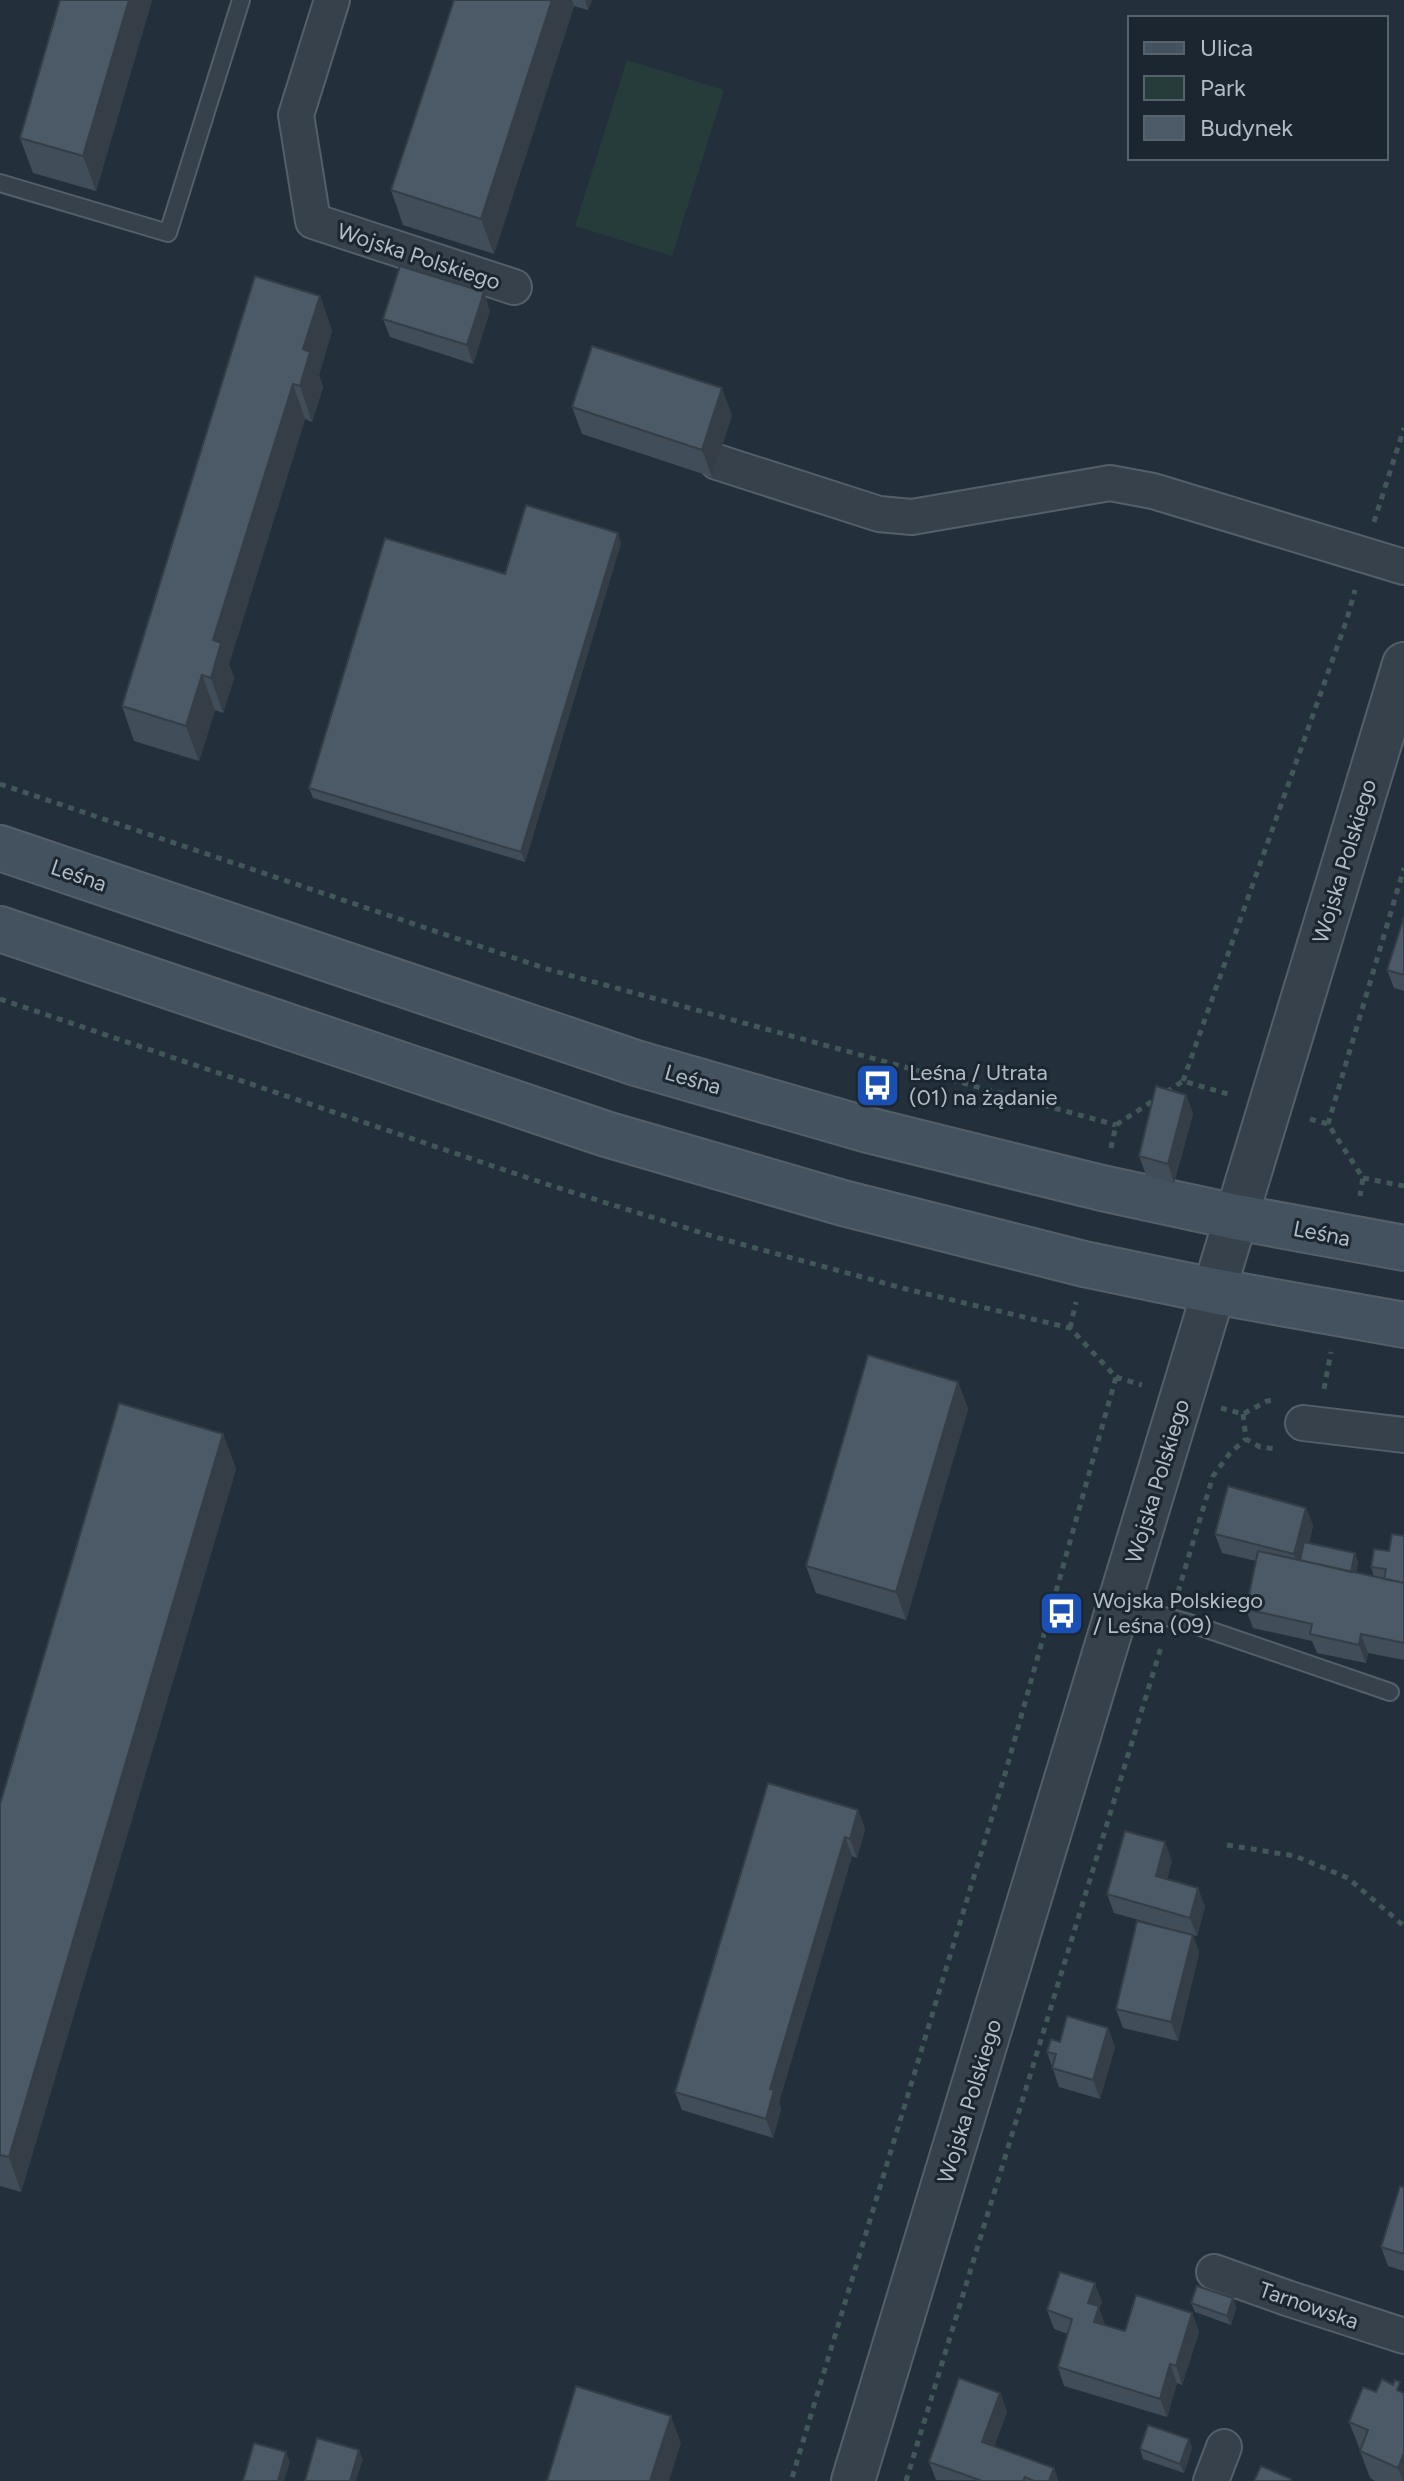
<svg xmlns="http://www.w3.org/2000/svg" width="1404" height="2481" font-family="Figtree,sans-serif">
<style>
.green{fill:#253c3b}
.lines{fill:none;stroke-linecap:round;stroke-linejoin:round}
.service-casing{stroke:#555f69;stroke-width:20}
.minor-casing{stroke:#555f69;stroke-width:38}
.tertiary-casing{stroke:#555f69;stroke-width:46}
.secondary-casing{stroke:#555f69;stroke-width:48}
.path{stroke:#425858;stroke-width:5;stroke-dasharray:6 6;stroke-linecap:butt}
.service{stroke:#36414b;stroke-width:16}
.minor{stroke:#36414b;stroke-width:34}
.tertiary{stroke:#36414b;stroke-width:42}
.secondary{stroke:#44515e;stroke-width:44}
.wall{fill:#414d58}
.shaded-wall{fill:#353e47}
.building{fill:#4c5966;stroke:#353e47;stroke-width:2}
.labels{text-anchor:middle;stroke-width:6;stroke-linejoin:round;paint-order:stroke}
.street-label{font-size:22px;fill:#b2bcc7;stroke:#1c2630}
.poi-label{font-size:22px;fill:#b2bcc7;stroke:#1c2630;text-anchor:start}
</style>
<rect width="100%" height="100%" fill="#23303b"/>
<path class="green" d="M627,60L724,90L672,256L575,226Z"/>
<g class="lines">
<defs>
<path id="service" d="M0,183L168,233L241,0
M1121,1604L1192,1624L1390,1692"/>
<path id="minor" d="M332,0L296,115L313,221L514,287
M717,462L879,514L912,517L1110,483L1153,491L1404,567
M1303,1423L1404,1435
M1214,2272L1287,2298L1404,2336
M1211,2481L1224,2447"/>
<path id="tertiary" d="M853,2481L1404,664"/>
<path id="secondary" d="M0,848L636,1063L868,1130L1102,1188L1236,1217L1404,1248
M0,929L606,1134L843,1203L1084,1264L1214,1291L1404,1325"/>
</defs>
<use href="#service" class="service-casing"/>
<use href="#minor" class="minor-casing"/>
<use href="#tertiary" class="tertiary-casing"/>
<use href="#secondary" class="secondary-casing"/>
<path class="path" d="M1374,522L1404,428
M0,784L547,969L1116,1125
M0,999L543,1183L715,1237L906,1289L1070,1328L1116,1377L1005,1774L791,2481
M1183,1081L1347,619L1355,590
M1310,1119L1328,1124L1363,1178L1360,1196
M1328,1124L1404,868
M1111,1148L1116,1125L1183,1081L1231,1095
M1363,1178L1404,1186
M1070,1328L1076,1302
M1116,1377L1142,1385
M1324,1389L1331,1352
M1221,1408L1243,1414L1267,1401L1275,1400
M1243,1414L1246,1439L1260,1447L1277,1449
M1178,1592L1213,1476L1230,1453L1246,1439
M1227,1845L1295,1856L1348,1878L1404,1926
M906,2481L1162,1644"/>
<use href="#service" class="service"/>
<use href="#minor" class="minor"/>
<use href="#tertiary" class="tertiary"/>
<use href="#secondary" class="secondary"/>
</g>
<path class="wall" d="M60,0H152L96,191L33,173L20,138Z
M454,0H592L588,10L574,6L494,254L403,225L391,190Z
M320,296L332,331L319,375L323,387L312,422L305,419L229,664L234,678L223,713L215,710L199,761L134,741L122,706Z
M490,311L473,364L390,337L383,319Z
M572,407L732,415L712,477L582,434Z
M621,543L525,862L313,798L309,788Z
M1404,917V991L1394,988L1387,970Z
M1186,1095L1193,1114L1174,1183L1146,1175L1139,1156Z
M958,1382L968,1409L906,1620L816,1593L806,1566Z
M223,1434L236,1469L21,2192L0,2186V1804Z
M1306,1508L1313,1526L1309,1543L1355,1553L1358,1563L1356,1573L1374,1577L1371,1567L1404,1536V1660L1368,1653L1366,1663L1317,1653L1312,1641L1253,1628L1246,1609L1256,1561L1222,1553L1215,1534Z
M858,1810L865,1829L857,1858L852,1856L779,2102L781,2109L773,2138L682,2110L675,2092Z
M1172,1861L1167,1879L1205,1906L1197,1936L1193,1935L1199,1953L1178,2041L1123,2028L1116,2009L1182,1932L1114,1913L1107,1894Z
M1108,2028L1115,2047L1100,2099L1059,2087L1047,2052L1060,2042Z
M1404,2187V2271L1388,2266L1381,2247Z
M1233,2298L1236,2308L1231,2325L1195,2312L1191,2303Z
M1102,2302L1099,2309L1105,2325L1125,2331L1192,2313L1199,2332L1182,2385L1177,2383L1167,2417L1064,2386L1058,2367L1068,2334L1054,2329L1047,2310Z
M1376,2392L1404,2481H1375L1370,2478L1360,2451V2450L1349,2422Z
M1000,2393L1007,2412L994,2446L1054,2468L1058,2481L936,2480L929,2462Z
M1189,2439L1192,2448L1184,2473L1143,2459L1140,2449Z"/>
<path class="shaded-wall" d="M129,0H152L96,191L83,156Z
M552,0H572L574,6L494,254L481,219Z
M585,0H592L588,10Z
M484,292L490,311L473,364L467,345Z
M320,296L332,331L319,375L323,387L312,422L300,386L303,349Z
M293,384L305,419L229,664L234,678L223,713L211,678L213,640Z
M722,388L732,415L712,477L702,450Z
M618,533L621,543L525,862L521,852Z
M202,675L215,710L199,761L186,726Z
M1186,1095L1193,1114L1174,1183L1168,1164Z
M958,1382L968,1409L906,1620L896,1592Z
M223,1434L236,1469L21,2192L9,2157Z
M1306,1508L1313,1526L1301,1573L1294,1554Z
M1355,1553L1358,1563L1353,1586L1350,1577Z
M1361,1634L1368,1653L1366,1663L1359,1645Z
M858,1810L865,1829L857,1858L850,1839Z
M845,1837L852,1856L779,2102L781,2109L773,2138L766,2119L770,2089Z
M1165,1842L1172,1861L1163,1895L1156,1876Z
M1198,1888L1205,1906L1197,1936L1190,1918Z
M1193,1935L1199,1953L1178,2041L1171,2022Z
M1108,2028L1115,2047L1100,2099L1093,2080Z
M1095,2283L1102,2302L1099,2309L1105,2325L1094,2322L1088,2303Z
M1233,2298L1236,2308L1231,2325L1227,2316Z
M1192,2313L1199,2332L1182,2385L1176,2366Z
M1170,2364L1177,2383L1167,2417L1160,2399Z
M1000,2393L1007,2412L989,2461L982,2442Z
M671,2416L681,2443L669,2481H650Z
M1189,2439L1192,2448L1184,2473L1180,2464Z
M359,2450L363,2459L356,2481H350Z
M286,2452L290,2462L284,2481H278Z
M1404,2453V2481H1403L1398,2468Z
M1054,2468L1058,2481H1049Z"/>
<path class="building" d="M60,0H129L83,156L20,138Z
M454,0H552L481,219L391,190Z
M400,266L484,292L467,345L383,319Z
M255,276L320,296L303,349L310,352L300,386L293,384L213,640L221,643L211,678L202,675L186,726L122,706Z
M592,346L722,388L702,450L572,407Z
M526,505L618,533L521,852L309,788L385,538L505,574Z
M1404,917V975L1387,970Z
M1156,1086L1186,1095L1168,1164L1139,1156Z
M868,1355L958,1382L896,1592L806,1566Z
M119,1403L223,1434L9,2157L0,2155V1804Z
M1228,1486L1306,1508L1294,1554L1215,1534Z
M1392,1534L1404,1536V1583L1384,1579L1386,1569L1371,1567L1374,1549L1389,1551Z
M1304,1542L1355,1553L1351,1572L1300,1560Z
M1258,1551L1404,1583V1643L1361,1634L1359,1645L1310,1634L1312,1624L1246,1609Z
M768,1783L858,1810L850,1839L845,1837L770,2089L774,2090L766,2119L675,2092Z
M1125,1831L1165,1842L1156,1876L1198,1888L1190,1918L1107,1894Z
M1137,1921L1193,1935L1171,2022L1116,2009Z
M1067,2016L1108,2028L1093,2080L1052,2068L1056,2054L1047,2052L1051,2039L1060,2042Z
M1400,2186L1404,2187V2254L1381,2247Z
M1060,2272L1095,2283L1088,2303L1099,2306L1094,2322L1125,2331L1136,2295L1192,2313L1176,2366L1170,2364L1160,2399L1058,2367L1072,2319L1047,2310Z
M1197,2286L1233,2298L1227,2316L1191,2303Z
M959,2378L1000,2393L982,2442L1054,2468L1049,2481H1034L1025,2477L1023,2481H982L929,2462Z
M1382,2379L1393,2385L1395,2380L1400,2382L1397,2390L1404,2393V2453L1398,2468L1360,2451L1368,2430L1349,2422L1363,2387L1376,2392Z
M576,2386L671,2416L650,2481H547Z
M1148,2425L1189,2439L1180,2464L1140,2449Z
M317,2438L359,2450L350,2481H305Z
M254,2443L286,2452L278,2481H243Z
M1261,2466L1291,2479L1290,2481H1254Z"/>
<defs>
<symbol id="bus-square" viewBox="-11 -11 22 22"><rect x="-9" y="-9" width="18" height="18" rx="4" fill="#1a4fb4" stroke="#1c2630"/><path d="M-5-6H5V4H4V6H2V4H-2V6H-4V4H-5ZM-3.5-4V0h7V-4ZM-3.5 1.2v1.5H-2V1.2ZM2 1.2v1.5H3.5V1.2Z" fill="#fff"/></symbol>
</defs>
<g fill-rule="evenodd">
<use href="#bus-square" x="852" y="1060" width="51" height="51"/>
<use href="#bus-square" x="1036" y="1588" width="51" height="51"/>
</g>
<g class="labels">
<g class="street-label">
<text transform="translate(419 256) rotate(18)" y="8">Wojska Polskiego</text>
<text transform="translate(1344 861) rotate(-73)" y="8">Wojska Polskiego</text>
<text transform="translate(79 875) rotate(19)" y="8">Leśna</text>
<text transform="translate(693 1079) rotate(16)" y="8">Leśna</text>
<text transform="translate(1322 1233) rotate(11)" y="8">Leśna</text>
<text transform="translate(1157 1481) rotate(-73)" y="8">Wojska Polskiego</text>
<text transform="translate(969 2101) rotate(-73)" y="8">Wojska Polskiego</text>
<text transform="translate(1309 2305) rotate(19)" y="8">Tarnowska</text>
</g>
<g class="poi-label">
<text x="909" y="1080">Leśna / Utrata<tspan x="909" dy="25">(01) na żądanie</tspan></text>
<text x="1093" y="1608">Wojska Polskiego<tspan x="1093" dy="25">/ Leśna (09)</tspan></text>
</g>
</g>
<rect x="1128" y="16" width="260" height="144" fill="#1c2630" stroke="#58626c" stroke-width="2"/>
<rect x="1144" y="42" width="40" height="12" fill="#44515e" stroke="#58626c" stroke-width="2"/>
<text x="1200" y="56" font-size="24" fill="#b2bcc7">Ulica</text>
<rect x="1144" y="76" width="40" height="24" fill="#253c3b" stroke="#58626c" stroke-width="2"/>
<text x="1200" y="96" font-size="24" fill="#b2bcc7">Park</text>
<rect x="1144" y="116" width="40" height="24" fill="#4c5966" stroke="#58626c" stroke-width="2"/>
<text x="1200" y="136" font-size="24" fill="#b2bcc7">Budynek</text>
</svg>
